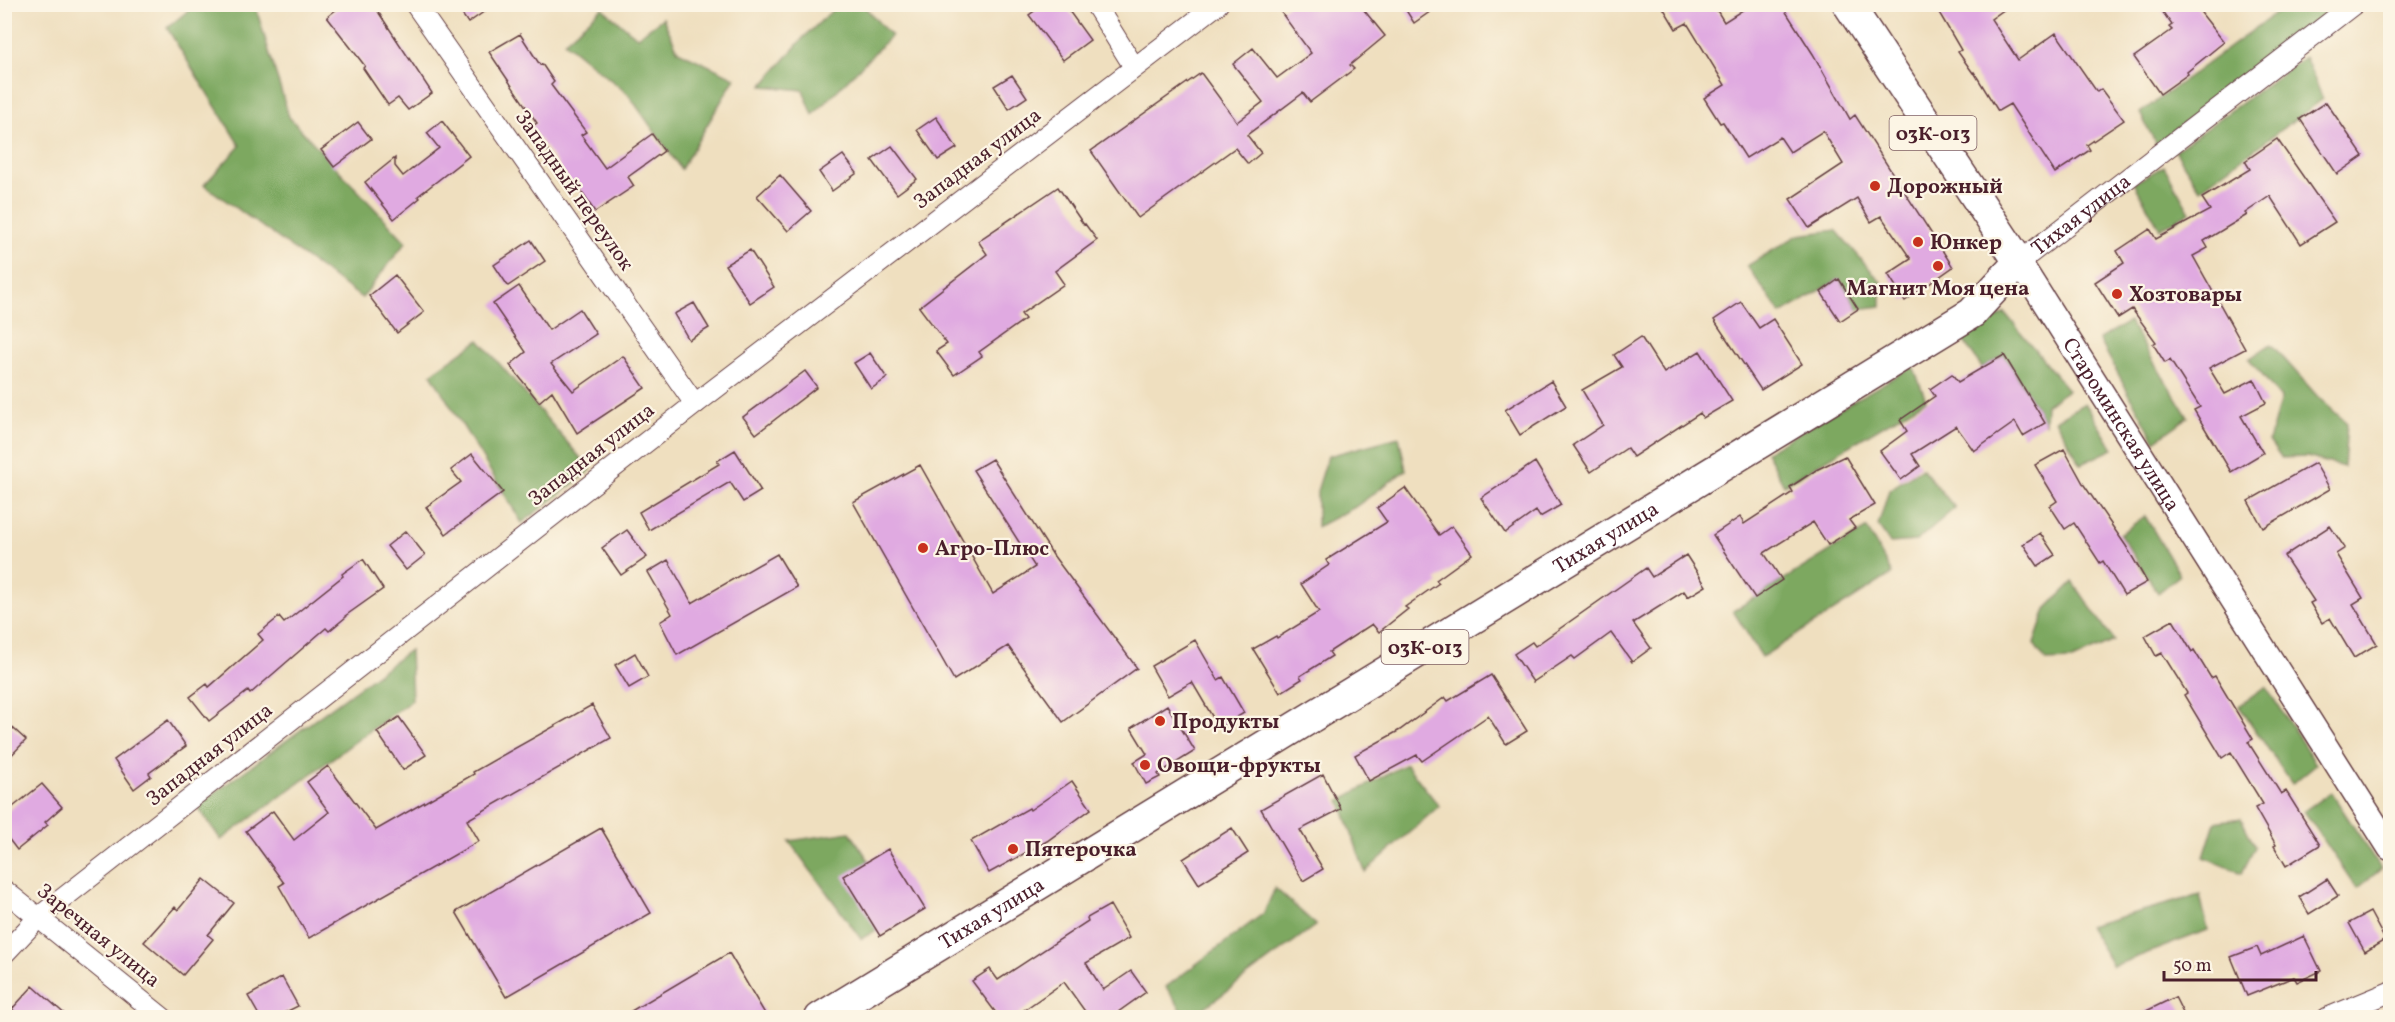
<svg xmlns="http://www.w3.org/2000/svg" width="2395" height="1022" font-family="Vollkorn,serif">
<style>
.forest{fill:#7da860;stroke:#646446;stroke-width:1.5}
.building{fill:#e0aae1}
.lines{fill:none;stroke-linecap:round;stroke-linejoin:round}
.minor-casing{stroke:#633c41;stroke-width:22}
.tertiary-casing{stroke:#633c41;stroke-width:27}
.primary-casing{stroke:#633c41;stroke-width:33}
.minor{stroke:#fff;stroke-width:20}
.tertiary{stroke:#fff;stroke-width:24}
.primary{stroke:#fff;stroke-width:30}
.poi-dot{fill:#c8321e;stroke:#fcf5e5;stroke-width:2}
.labels{text-anchor:middle;stroke-width:4.5;stroke-linejoin:round;paint-order:stroke}
.shield{fill:#fcf5e5;stroke:#7f5f63;stroke-width:1.5}
.shield-label{font-size:20px;font-weight:bold;fill:#4a1f2b}
.street-label{font-size:21px;fill:#4a1f2b;stroke:#fcf5e5}
.poi-label{font-size:21px;font-weight:bold;fill:#4a1f2b;stroke:#fcf5e5;text-anchor:start}
</style>
<rect width="100%" height="100%" fill="#fcf5e5"/>
<filter id="ink" filterUnits="userSpaceOnUse"><feTurbulence type="fractalNoise" baseFrequency=".0167" numOctaves="2"/><feDisplacementMap in="SourceGraphic" scale="12" xChannelSelector="R" yChannelSelector="G"/><feConvolveMatrix kernelMatrix="1 2 1 2 8 2 1 2 1" color-interpolation-filters="sRGB"/></filter>
<filter id="wash" filterUnits="userSpaceOnUse"><feTurbulence type="fractalNoise" baseFrequency=".008" numOctaves="4" result="noise"/><feDisplacementMap in="SourceGraphic" scale="24" xChannelSelector="R" yChannelSelector="G"/><feGaussianBlur stdDeviation="1.35" result="paint"/><feColorMatrix in="noise" values="0 0 0 0 0 0 0 0 0 0 0 0 0 0 0 0 0 1.4 0 .05"/><feComposite in="paint" operator="in"/></filter>
<g filter="url(#wash)">
<rect width="100%" height="100%" fill="#efdfbf"/>
<path class="forest" d="M195,5H255L289,117L406,242L362,298L204,185L240,146L167,28Z
M838,5H863L891,36L813,115L803,90L762,86L803,38Z
M2287,5H2332L2334,10L2156,144L2140,113Z
M602,8L637,37L663,18L678,51L735,78L681,169L628,94L564,42Z
M2305,57L2323,99L2200,189L2175,151Z
M2164,166L2190,212L2160,229L2134,183Z
M1836,230L1881,282V306L1858,309L1839,279L1781,314L1747,266L1798,235Z
M2005,313L2068,390L2046,405L2045,423L2004,355L1982,368L1962,339Z
M2129,322L2188,417L2155,441L2099,339Z
M479,340L591,470L522,523L431,374Z
M2271,344L2319,398L2347,423L2344,467L2307,457L2281,458L2269,441L2281,398L2249,359Z
M1913,366L1926,400L1784,485L1766,452Z
M2085,403L2113,449L2081,464L2055,420Z
M1399,437L1406,470L1355,507L1317,527V491L1328,456Z
M1922,468L1955,508L1916,541L1890,543L1878,526L1889,490Z
M2145,516L2180,575L2158,593L2120,534Z
M1867,528L1892,574L1762,657L1733,611Z
M2073,582L2114,641L2072,660L2046,661L2034,644L2046,609Z
M410,650L412,700L221,840L197,806Z
M2266,687L2316,764L2292,784L2239,706Z
M1406,764L1439,806L1365,872L1340,800Z
M2331,792L2381,869L2357,889L2304,811Z
M2241,818L2255,847L2242,873L2204,857L2215,822Z
M850,832L904,914L861,939L789,841Z
M1275,888L1316,925L1192,1017H1186L1166,987L1264,913Z
M2200,895L2208,930L2113,966L2088,926Z"/>
<g id="blocks">
<path class="building" d="M343,4H373L432,93L408,110L398,98L388,105L363,68L365,66L327,17Z
M455,4H495L468,23Z
M1044,4H1064L1090,40L1063,60L1029,15Z
M1290,4H1359L1385,36L1350,65L1354,69L1310,102L1303,93L1247,135L1261,153L1248,164L1235,148L1138,218L1091,151L1201,73L1237,122L1263,102L1233,64L1253,48L1277,78L1311,53L1280,11Z
M1402,4H1441L1414,23Z
M1661,4H1713L1724,22L1752,4H1781L1813,54L1850,119L1855,115L1953,267L1905,301L1888,274L1911,259L1881,216L1871,222L1857,198L1809,228L1790,199L1843,164L1823,131L1790,152L1780,137L1746,158L1723,122L1720,123L1704,98L1725,85L1687,23L1676,29Z
M1934,4H2012L1991,19L2018,60L2056,33L2097,92L2101,89L2124,120L2087,145L2090,150L2055,173L2010,104L1998,111L1974,72L1973,73L1958,52L1961,50Z
M2157,4H2198V9L2224,42L2187,72L2188,74L2160,94L2134,57L2172,30L2169,27L2172,25Z
M520,34L540,65L542,64L554,82L551,85L586,132L581,135L605,168L652,134L664,151L628,177L634,186L595,212L574,181L571,183L531,127L537,123L489,52Z
M1012,75L1027,97L1009,109L994,86Z
M2326,102L2363,156L2337,174L2300,119Z
M936,117L957,148L938,160L917,130Z
M442,121L469,156L418,196L420,198L394,219L365,182L395,158V166L403,176L439,148L427,133Z
M358,122L371,139L334,167L321,150Z
M2277,139L2335,222L2301,244L2270,196L2245,213L2247,215L2204,241L2208,248L2193,256L2245,349L2209,368L2225,394L2254,379L2266,403L2241,416L2263,453L2231,472L2194,410L2200,407L2170,360L2165,363L2153,344L2156,342L2132,309L2118,318L2095,282L2124,263L2117,251L2150,229L2156,239L2210,210L2202,198L2250,169L2245,161Z
M892,146L917,179L897,194L872,160Z
M843,155L857,173L832,191L819,172Z
M780,175L811,211L788,231L757,196Z
M1058,187L1084,225L1085,224L1097,240L1055,271L1064,284L1021,314L1025,319L979,352L982,356L954,375L936,351L947,344L919,307L987,254L978,241Z
M531,240L545,261L508,286L494,265Z
M750,250L774,287L750,303L725,265Z
M395,275L424,312L397,333L369,296Z
M1839,279L1858,309L1840,321L1821,292Z
M519,286L549,330L580,309L596,334L551,364L573,391L623,356L645,388L577,433L552,391L539,402L510,365L526,352L493,304Z
M1741,302L1759,328L1773,319L1802,364L1761,390L1714,320Z
M694,303L709,328L689,340L674,314Z
M1641,337L1664,373L1700,351L1732,401L1703,418L1700,413L1633,457L1627,448L1591,472L1573,445L1603,425L1582,390L1622,367L1614,355Z
M870,353L887,378L871,389L854,363Z
M2004,355L2045,423L2023,436L2015,422L1974,451L1956,426L1912,454L1920,466L1901,480L1880,451L1907,431L1900,420L1935,396L1930,389L1952,374L1958,382Z
M805,371L817,387L756,434L743,417Z
M1551,381L1566,406L1520,435L1505,410Z
M2064,449L2084,485L2126,546L2147,582L2124,595L2103,561L2100,563L2074,523L2065,529L2050,506L2057,501L2035,465Z
M735,450L761,491L743,502L730,482L649,530L639,512L719,464L717,461Z
M472,454L503,492L446,534L426,507L461,482L451,470Z
M1845,456L1875,505L1849,520L1855,528L1828,545L1813,522L1764,553L1782,580L1755,598L1713,535L1740,517L1744,524L1793,492L1790,487L1816,470Z
M992,459L1053,555L1137,668L1063,722L1008,646L954,680L853,502L920,465L993,594L1035,567L973,470Z
M1535,462L1561,505L1540,517L1536,511L1505,533L1481,498Z
M2315,463L2330,489L2263,528L2248,501Z
M1405,488L1439,535L1452,526L1472,554L1436,580L1439,583L1405,607L1408,609L1379,632L1372,624L1329,652L1332,656L1300,676L1302,679L1280,693L1253,649L1276,636L1277,638L1319,612L1301,584L1329,565L1326,560L1387,522L1377,508Z
M2330,526L2345,548L2336,554L2363,598L2353,604L2377,644L2354,658L2330,618L2322,623L2310,603L2314,601L2284,556Z
M627,530L647,557L621,575L602,548Z
M406,531L425,555L406,570L387,546Z
M2040,533L2055,555L2038,566L2023,544Z
M777,554L797,587L677,655L660,622L672,614L648,572L668,560L692,603Z
M1686,555L1706,586L1688,597L1684,591L1633,623L1651,648L1632,662L1611,633L1575,659L1572,656L1533,682L1514,654L1532,642L1535,646L1646,568L1652,577Z
M363,559L383,589L345,616L346,617L329,631L326,628L250,694L248,691L209,721L190,697L207,684L209,687L263,640L258,634L279,617L284,623L343,576L342,574Z
M2173,620L2192,652L2194,650L2211,678L2215,676L2253,739L2248,742L2281,794L2286,791L2320,845L2286,866L2274,846L2276,845L2255,808L2263,804L2231,752L2222,758L2184,695L2187,693L2162,653L2156,656L2145,636Z
M1195,640L1218,680L1223,677L1244,713L1219,728L1192,682L1168,696L1151,666Z
M635,653L648,677L629,688L615,665Z
M1491,675L1527,731L1506,744L1488,716L1422,761L1417,755L1369,781L1355,755L1400,730L1445,697L1448,701Z
M592,705L611,738L467,820L479,841L309,938L279,886L284,883L246,831L273,811L294,840L329,812L307,782L328,766L376,830L474,774L473,772Z
M1167,705L1195,751L1158,774L1160,777L1146,784L1134,762L1147,754L1131,728Z
M399,717L426,755L403,770L377,732Z
M4,720L26,740L4,763Z
M168,720L186,746L149,773L151,776L134,789L114,760Z
M1323,774L1341,809L1300,830L1323,869L1303,881L1261,809Z
M1072,781L1091,809L1047,841L989,873L971,841L1029,808L1030,810Z
M42,784L62,807L45,822L48,825L17,850L4,833V814Z
M601,828L651,913L506,997L456,912Z
M1232,828L1248,853L1199,884L1183,859Z
M888,849L925,909L880,936L843,876Z
M204,879L234,903L208,935L213,939L183,975L144,942L175,907L178,910Z
M2327,879L2338,896L2309,914L2299,897Z
M1110,905L1129,938L1086,963L1103,990L1131,971L1146,992L1111,1017H1089L1064,982L1014,1017H999L972,981L990,969L998,980L1088,921L1087,918Z
M2370,912L2385,940L2365,952L2349,923Z
M2304,936L2321,971L2297,982L2294,977L2247,996L2231,957L2257,947L2261,956Z
M729,953L767,1017H621Z
M282,977L298,1006L276,1017H260L248,996Z
M33,986L68,1017H21L12,1009Z
M2175,997L2185,1017H2134Z"/>
</g>
</g>
<g filter="url(#ink)">
<use href="#blocks" fill-opacity="0" stroke="#633c41" stroke-width="1.5"/>
<g class="lines">
<defs>
<g id="minor">
<path d="M415,4L695,404"/>
<path d="M1095,4L1134,67"/>
<path id="s1" d="M2019,262L2354,4"/>
<path d="M4,890L163,1018"/>
<path d="M4,954L39,917L695,404L1218,4"/>
<path d="M2327,1018L2390,992"/>
</g>
<g id="tertiary">
<path id="s2" d="M2019,262L2390,848"/>
</g>
<g id="primary">
<path id="s3" d="M820,1018L1972,313L2019,262L1848,4"/>
</g>
</defs>
<use href="#minor" class="minor-casing"/>
<use href="#tertiary" class="tertiary-casing"/>
<use href="#primary" class="primary-casing"/>
<use href="#minor" class="minor"/>
<use href="#tertiary" class="tertiary"/>
<use href="#primary" class="primary"/>
</g>
</g>
<g class="poi-dot">
<circle cx="1875" cy="186" r="6"/>
<circle cx="1918" cy="242" r="6"/>
<circle cx="1938" cy="266" r="6"/>
<circle cx="2117" cy="294" r="6"/>
<circle cx="923" cy="548" r="6"/>
<circle cx="1160" cy="721" r="6"/>
<circle cx="1145" cy="765" r="6"/>
<circle cx="1013" cy="849" r="6"/>
</g>
<g class="labels">
<g class="shield">
<rect x="1889.5" y="116" width="87" height="34" rx="4.5"/>
<rect x="1381.5" y="630" width="87" height="34" rx="4.5"/>
</g>
<g class="shield-label">
<text x="1933" y="140">03К-013</text>
<text x="1425" y="654">03К-013</text>
</g>
<g class="street-label">
<text transform="translate(977 158) rotate(-37)" y="7">Западная улица</text>
<text transform="translate(575 190) rotate(55)" y="7">Западный переулок</text>
<text dy="7" stroke="none"><textPath href="#s1" startOffset="78">Тихая улица</textPath></text>
<text dy="7" stroke="none"><textPath href="#s2" startOffset="192">Староминская улица</textPath></text>
<text transform="translate(591 454) rotate(-38)" y="7">Западная улица</text>
<text dy="7" stroke="none"><textPath href="#s3" startOffset="921">Тихая улица</textPath></text>
<text transform="translate(209 754) rotate(-38)" y="7">Западная улица</text>
<text dy="7" stroke="none"><textPath href="#s3" startOffset="201">Тихая улица</textPath></text>
<text transform="translate(99 935) rotate(39)" y="7">Заречная улица</text>
</g>
<g class="poi-label">
<text x="1887" y="193">Дорожный</text>
<text x="1930" y="249">Юнкер</text>
<text x="1938" y="295" text-anchor="middle">Магнит Моя цена</text>
<text x="2129" y="301">Хозтовары</text>
<text x="935" y="555">Агро-Плюс</text>
<text x="1172" y="728">Продукты</text>
<text x="1157" y="772">Овощи-фрукты</text>
<text x="1025" y="856">Пятерочка</text>
</g>
</g>
<rect width="2395" height="1022" fill="none" stroke="#fcf5e5" stroke-width="24"/>
<path d="M2164 971v9h152v-9" fill="none" stroke="#4a1f2b" stroke-width="3"/>
<text x="2173" y="971" font-size="18" fill="#4a1f2b" stroke="#fcf5e5" stroke-width="4.5" paint-order="stroke">50 m</text>
</svg>
